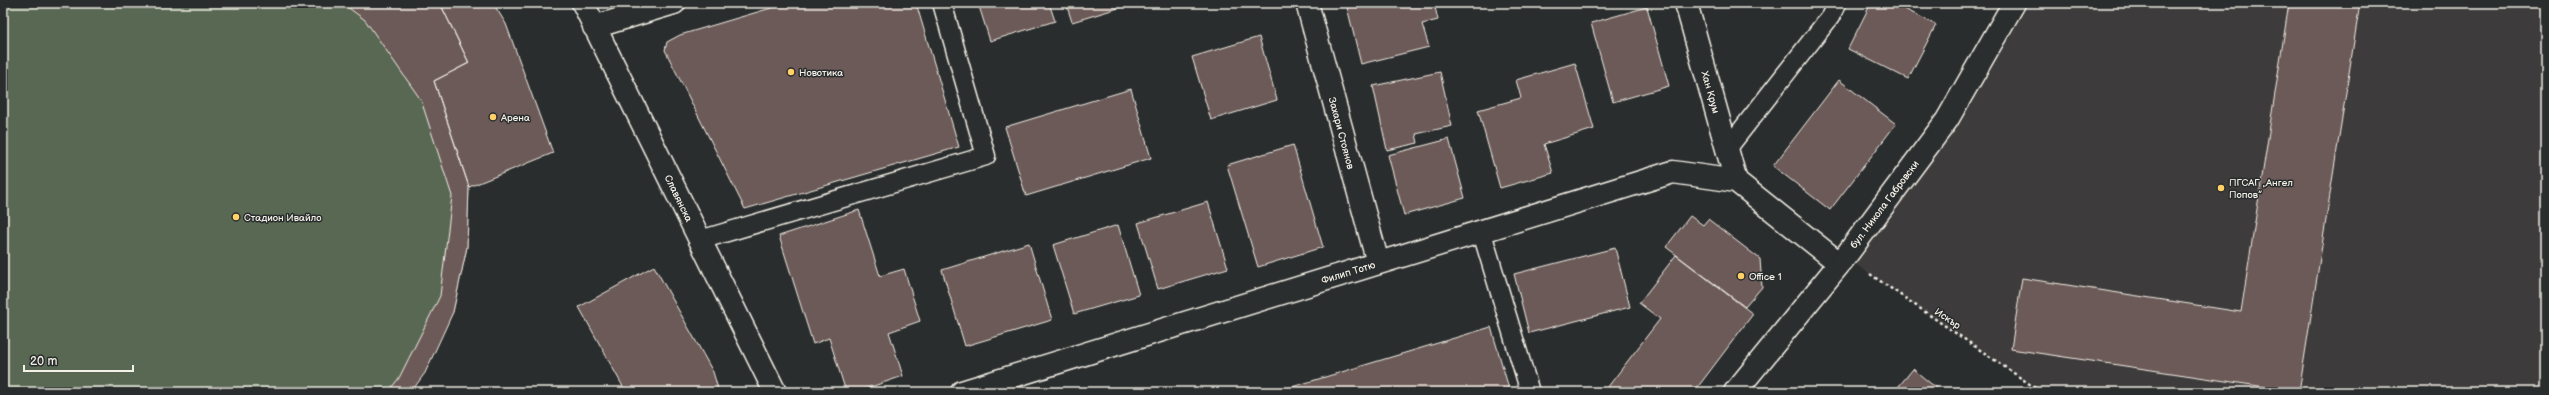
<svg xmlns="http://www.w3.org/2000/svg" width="2549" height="395" font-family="'Balsamiq Sans',sans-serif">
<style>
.built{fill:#3e3a3b}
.green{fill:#596852;stroke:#a6ac9d}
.building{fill:#6c5a58;stroke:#f4f1e8}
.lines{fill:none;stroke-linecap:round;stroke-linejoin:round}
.service-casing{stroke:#f4f1e8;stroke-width:21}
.minor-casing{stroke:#f4f1e8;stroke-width:25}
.tertiary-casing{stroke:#f4f1e8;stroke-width:25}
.path{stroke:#f4f1e8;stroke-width:2.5;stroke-dasharray:3 3;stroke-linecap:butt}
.service{stroke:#2a2d2e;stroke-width:18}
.minor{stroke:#2a2d2e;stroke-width:22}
.tertiary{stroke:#2a2d2e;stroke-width:22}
.poi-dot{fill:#ffd166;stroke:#2a2d2e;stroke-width:1.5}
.labels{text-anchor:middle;stroke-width:3;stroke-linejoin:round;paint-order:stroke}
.poi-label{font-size:10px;fill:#f4f1e8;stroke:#2a2d2e;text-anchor:start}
.street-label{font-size:10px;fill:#f4f1e8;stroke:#2a2d2e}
</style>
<rect width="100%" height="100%" fill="#2a2d2e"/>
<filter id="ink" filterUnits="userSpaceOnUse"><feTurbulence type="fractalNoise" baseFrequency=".025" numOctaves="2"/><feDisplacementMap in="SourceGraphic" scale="8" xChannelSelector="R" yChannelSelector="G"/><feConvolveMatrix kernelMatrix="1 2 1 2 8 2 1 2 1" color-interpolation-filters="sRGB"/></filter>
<g filter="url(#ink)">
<path class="built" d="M2014,3H2546V392H2041L1845,257Z"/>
<path class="green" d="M3,3H440L434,82L469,187L467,247L453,312L411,392H3Z"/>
<path class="building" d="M342,3H440L469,63L434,81L469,187L467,247L453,312L425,373L411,392H388L399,378L440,296L452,196L421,100L365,20Z
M440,3H493L506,24L553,153L469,187L434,81L469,63Z
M788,3H916L959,147L745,209L665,50L667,42L680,35Z
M978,3H1049L1055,21L990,41Z
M1066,3H1135L1072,22Z
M1346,3H1434L1438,20L1422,24L1429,47L1361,64Z
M1871,3H1893L1936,25L1908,79L1848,49Z
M2289,3H2360L2299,392L2011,349L2022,278L2241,312Z
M1647,7L1669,86L1613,102L1591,23Z
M1259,37L1277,100L1211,120L1192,57Z
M1575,63L1594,129L1544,144L1553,173L1500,188L1478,110L1521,98L1516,80Z
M1440,72L1452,126L1416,134L1418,143L1387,150L1373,86Z
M1839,80L1896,124L1830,210L1773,166Z
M1131,89L1151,158L1026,196L1005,127Z
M1449,139L1465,198L1404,215L1388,155Z
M1293,145L1323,247L1258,267L1227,165Z
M1208,202L1228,268L1158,289L1138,223Z
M859,210L880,276L904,269L920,321L889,332L903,376L856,392H846L829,338L813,344L779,236Z
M1690,216L1703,225L1708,219L1760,259L1762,287L1745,307L1666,247Z
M1118,225L1139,295L1074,314L1053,245Z
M1029,243L1052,320L965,346L942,270Z
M1615,248L1630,307L1529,333L1514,274Z
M1676,255L1753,314L1694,392H1604L1660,319L1639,303Z
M654,266L713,372L719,392H626L579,307Z
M1491,327L1510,392H1283L1282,390Z
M1913,369L1941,392H1894Z"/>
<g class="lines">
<defs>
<path id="service" d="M1727,149L1830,17L1837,3
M1482,233L1530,392
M700,240L986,156L942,3"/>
<path id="minor" d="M583,3L775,392
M1307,3L1378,263
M1686,3L1736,181
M594,27L674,3
M962,392L1673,172L1736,181L1839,263"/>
<path id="tertiary" d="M1735,392L1845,257L1947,120L2014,3"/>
</defs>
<use href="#service" class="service-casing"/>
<use href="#minor" class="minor-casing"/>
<use href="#tertiary" class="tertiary-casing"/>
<path class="path" d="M1870,274L2041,392"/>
<use href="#service" class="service"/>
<use href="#minor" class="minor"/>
<use href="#tertiary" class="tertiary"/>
</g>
</g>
<g class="poi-dot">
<circle cx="791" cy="72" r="4"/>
<circle cx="493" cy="117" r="4"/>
<circle cx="2221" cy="188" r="4"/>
<circle cx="236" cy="217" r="4"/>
<circle cx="1741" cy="276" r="4"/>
</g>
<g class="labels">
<g class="poi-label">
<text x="799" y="76">Новотика</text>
<text x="501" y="121">Арена</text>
<text x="2229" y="186">ПГСАГ „Ангел<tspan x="2229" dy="12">Попов”</tspan></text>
<text x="244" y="221">Стадион Ивайло</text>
<text x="1749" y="280">Office 1</text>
</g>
<g class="street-label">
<text transform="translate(1711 92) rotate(74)" y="4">Хан Крум</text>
<text transform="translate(1342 133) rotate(75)" y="4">Захари Стоянов</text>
<text transform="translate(679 198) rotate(64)" y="4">Славянска</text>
<text transform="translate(1884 204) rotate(-53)" y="4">бул. Никола Габровски</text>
<text transform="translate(1348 272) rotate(-17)" y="4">Филип Тотю</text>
<text transform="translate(1948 318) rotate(34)" y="4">Искър</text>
</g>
</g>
<rect width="2549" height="395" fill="none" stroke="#2a2d2e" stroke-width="16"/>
<rect x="8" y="8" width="2533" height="379" fill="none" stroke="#f4f1e8" stroke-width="1.5" filter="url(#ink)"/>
<path d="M24 365v6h109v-6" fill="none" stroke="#f4f1e8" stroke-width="2"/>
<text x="30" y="365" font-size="12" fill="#f4f1e8" stroke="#2a2d2e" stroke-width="3" paint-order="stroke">20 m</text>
</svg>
